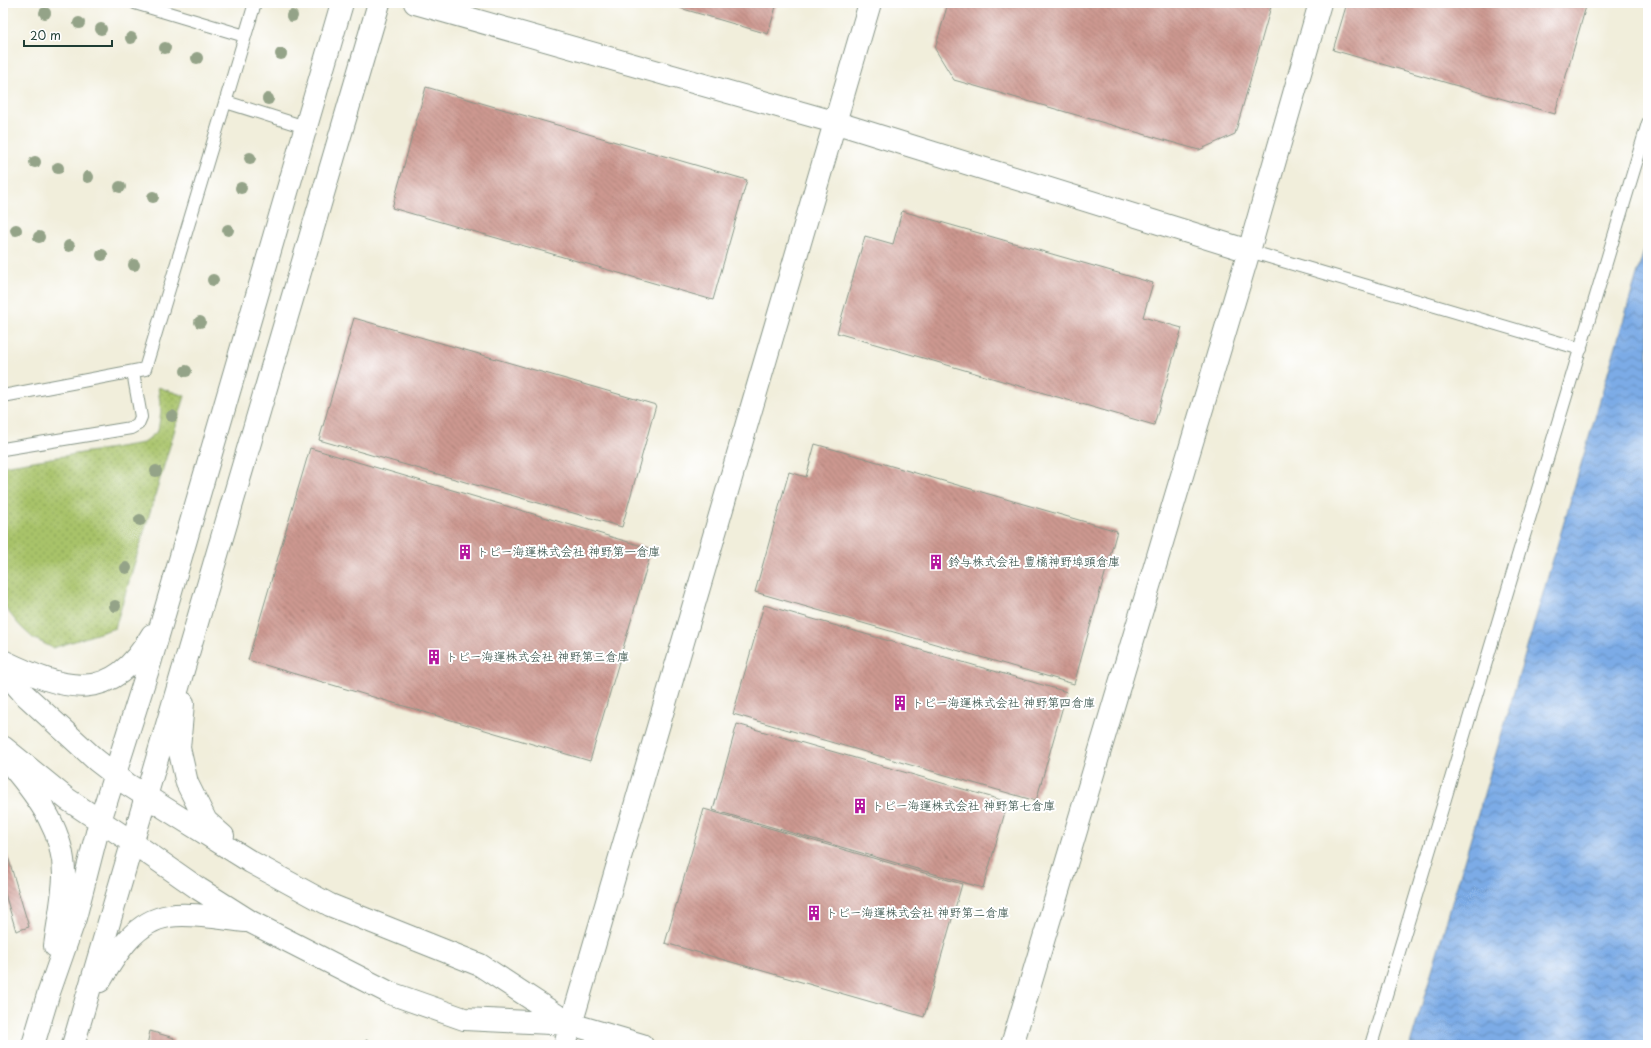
<svg xmlns="http://www.w3.org/2000/svg" width="1651" height="1048" font-family="'Playpen Sans','Klee One',sans-serif">
<style>
.green{fill:url(#green-dots);stroke:#64804e}
.water{fill:url(#water-waves);stroke:#4d748d}
.building{fill:url(#building-back-hatch)}
.lines{fill:none;stroke-linecap:round;stroke-linejoin:round}
.service-casing{stroke:#889688;stroke-width:14}
.tertiary-casing{stroke:#889688;stroke-width:24}
.service{stroke:#fff;stroke-width:12}
.tertiary{stroke:#fff;stroke-width:22}
.tree{fill:#94a388}
.labels{text-anchor:middle;stroke-width:4;stroke-linejoin:round;paint-order:stroke}
.poi-label{font-size:12px;fill:#1f3d34;stroke:#fff;text-anchor:start}
</style>
<defs>
<pattern id="green-dots" width="8" height="8" patternUnits="userSpaceOnUse"><rect width="8" height="8" fill="#a8c369"/><path d="M2 2h.1M6 6h.1" fill="none" stroke="#88a057" stroke-width="1.8" stroke-linecap="round"/></pattern>
<pattern id="water-waves" width="16" height="10" patternUnits="userSpaceOnUse"><rect width="16" height="10" fill="#7babe6"/><path d="M0 5q4-4 8 0t8 0" fill="none" stroke="#648cbb"/></pattern>
<pattern id="building-back-hatch" width="6" height="6" patternUnits="userSpaceOnUse"><rect width="6" height="6" fill="#cd9890"/><path d="M-1 5l2 2M0 0l6 6M5-1l2 2" fill="none" stroke="#a67d76"/></pattern>
</defs>
<rect width="100%" height="100%" fill="#fff"/>
<filter id="ink" filterUnits="userSpaceOnUse"><feTurbulence type="fractalNoise" baseFrequency=".025" numOctaves="2"/><feDisplacementMap in="SourceGraphic" scale="8" xChannelSelector="R" yChannelSelector="G"/><feConvolveMatrix kernelMatrix="1 2 1 2 8 2 1 2 1" color-interpolation-filters="sRGB"/></filter>
<filter id="wash" filterUnits="userSpaceOnUse"><feTurbulence type="fractalNoise" baseFrequency=".012" numOctaves="4" result="noise"/><feDisplacementMap in="SourceGraphic" scale="16" xChannelSelector="R" yChannelSelector="G"/><feGaussianBlur stdDeviation="0.9" result="paint"/><feColorMatrix in="noise" values="0 0 0 0 0 0 0 0 0 0 0 0 0 0 0 0 0 1.4 0 .05"/><feComposite in="paint" operator="in"/></filter>
<g filter="url(#wash)">
<rect width="100%" height="100%" fill="#f1eedb"/>
<path class="green" d="M158,387L185,396L115,628L53,648L33,638L20,626L3,605V466L143,443L158,431L161,411Z"/>
<path class="water" d="M1648,237V1045H1410Z"/>
<g id="blocks">
<path class="building" d="M681,3H777L768,34L680,8Z
M948,3H1272L1235,134L1199,150L954,80L935,49Z
M1347,3H1587L1555,114L1333,50Z
M426,87L747,180L713,300L392,208Z
M902,211L1153,283L1143,317L1182,328L1154,425L837,333L865,236L893,244Z
M354,318L656,405L622,527L319,440Z
M815,444L1117,531L1074,684L755,592L789,472L806,477Z
M310,448L652,549L590,761L248,660Z
M764,605L1067,692L1036,801L733,714Z
M737,724L1008,802L983,888L713,810Z
M704,809L962,884L924,1017L665,943Z
M3,840L29,927L16,931L3,887Z
M150,1031L174,1038L172,1045H147Z
M366,1040L381,1045H364Z"/>
</g>
</g>
<g filter="url(#ink)">
<use href="#blocks" fill-opacity="0" stroke="#889688" stroke-width="1"/>
<g class="lines">
<defs>
<path id="service" d="M135,3L245,36
M226,102L305,127
M1249,251L1581,349
M3,396L145,369L255,3
M3,449L131,428L138,424L141,417L133,372
M1371,1045L1648,123"/>
<path id="tertiary" d="M415,3L834,122L1249,251
M3,661C66,691 111,705 152,635
M3,670L24,694L96,760L127,784L171,812L251,862L330,905L480,965L570,1024
M183,703L179,748L187,783L206,821L223,836
M3,747L67,799L132,842L199,889L251,922L390,993L464,1019L571,1024L642,1045
M12,766C39,798 65,833 64,877C63,900 58,923 55,946
M100,981C116,954 135,921 169,916C189,912 225,919 246,921
M33,1045L48,995L75,918L100,821L150,663L342,3
M73,1045L379,3
M565,1045L870,3
M1012,1045L1249,251L1320,3"/>
</defs>
<use href="#service" class="service-casing"/>
<use href="#tertiary" class="tertiary-casing"/>
<use href="#service" class="service"/>
<use href="#tertiary" class="tertiary"/>
</g>
<g class="tree">
<circle cx="45" cy="13" r="6"/>
<circle cx="292" cy="16" r="6"/>
<circle cx="79" cy="23" r="6"/>
<circle cx="101" cy="29" r="6"/>
<circle cx="131" cy="38" r="6"/>
<circle cx="165" cy="48" r="6"/>
<circle cx="281" cy="54" r="6"/>
<circle cx="197" cy="58" r="6"/>
<circle cx="268" cy="99" r="6"/>
<circle cx="250" cy="158" r="6"/>
<circle cx="35" cy="162" r="6"/>
<circle cx="58" cy="168" r="6"/>
<circle cx="88" cy="177" r="6"/>
<circle cx="120" cy="187" r="6"/>
<circle cx="241" cy="188" r="6"/>
<circle cx="153" cy="197" r="6"/>
<circle cx="16" cy="230" r="6"/>
<circle cx="228" cy="230" r="6"/>
<circle cx="39" cy="237" r="6"/>
<circle cx="69" cy="246" r="6"/>
<circle cx="102" cy="255" r="6"/>
<circle cx="134" cy="265" r="6"/>
<circle cx="213" cy="280" r="6"/>
<circle cx="200" cy="322" r="6"/>
<circle cx="186" cy="371" r="6"/>
<circle cx="172" cy="416" r="6"/>
<circle cx="156" cy="471" r="6"/>
<circle cx="140" cy="520" r="6"/>
<circle cx="126" cy="568" r="6"/>
<circle cx="115" cy="606" r="6"/>
</g>
</g>
<defs>
<symbol id="building-bare" viewBox="-9 -9 18 18"><path d="M-4-6H4V6H1V3H-1V6H-4ZM-2.5-4.3h1.7v1.8h-1.7ZM.8-4.3h1.7v1.8H.8ZM-2.5-1h1.7V.8h-1.7ZM.8-1h1.7V.8H.8Z" fill="#b5179e" stroke="#fff" stroke-width="2.5" paint-order="stroke"/></symbol>
</defs>
<g fill-rule="evenodd">
<use href="#building-bare" x="454" y="541" width="22" height="22"/>
<use href="#building-bare" x="925" y="551" width="22" height="22"/>
<use href="#building-bare" x="423" y="646" width="22" height="22"/>
<use href="#building-bare" x="889" y="692" width="22" height="22"/>
<use href="#building-bare" x="849" y="795" width="22" height="22"/>
<use href="#building-bare" x="803" y="902" width="22" height="22"/>
</g>
<g class="labels">
<g class="poi-label">
<text x="477" y="556">トピー海運株式会社 神野第一倉庫</text>
<text x="948" y="566">鈴与株式会社 豊橋神野埠頭倉庫</text>
<text x="446" y="661">トピー海運株式会社 神野第三倉庫</text>
<text x="912" y="707">トピー海運株式会社 神野第四倉庫</text>
<text x="872" y="810">トピー海運株式会社 神野第七倉庫</text>
<text x="826" y="917">トピー海運株式会社 神野第二倉庫</text>
</g>
</g>
<rect width="1651" height="1048" fill="none" stroke="#fff" stroke-width="16"/>
<path d="M24 40v6h88v-6" fill="none" stroke="#1f3d34" stroke-width="2"/>
<text x="30" y="40" font-size="12" fill="#1f3d34" stroke="#ffffff" stroke-width="3" paint-order="stroke">20 m</text>
</svg>
